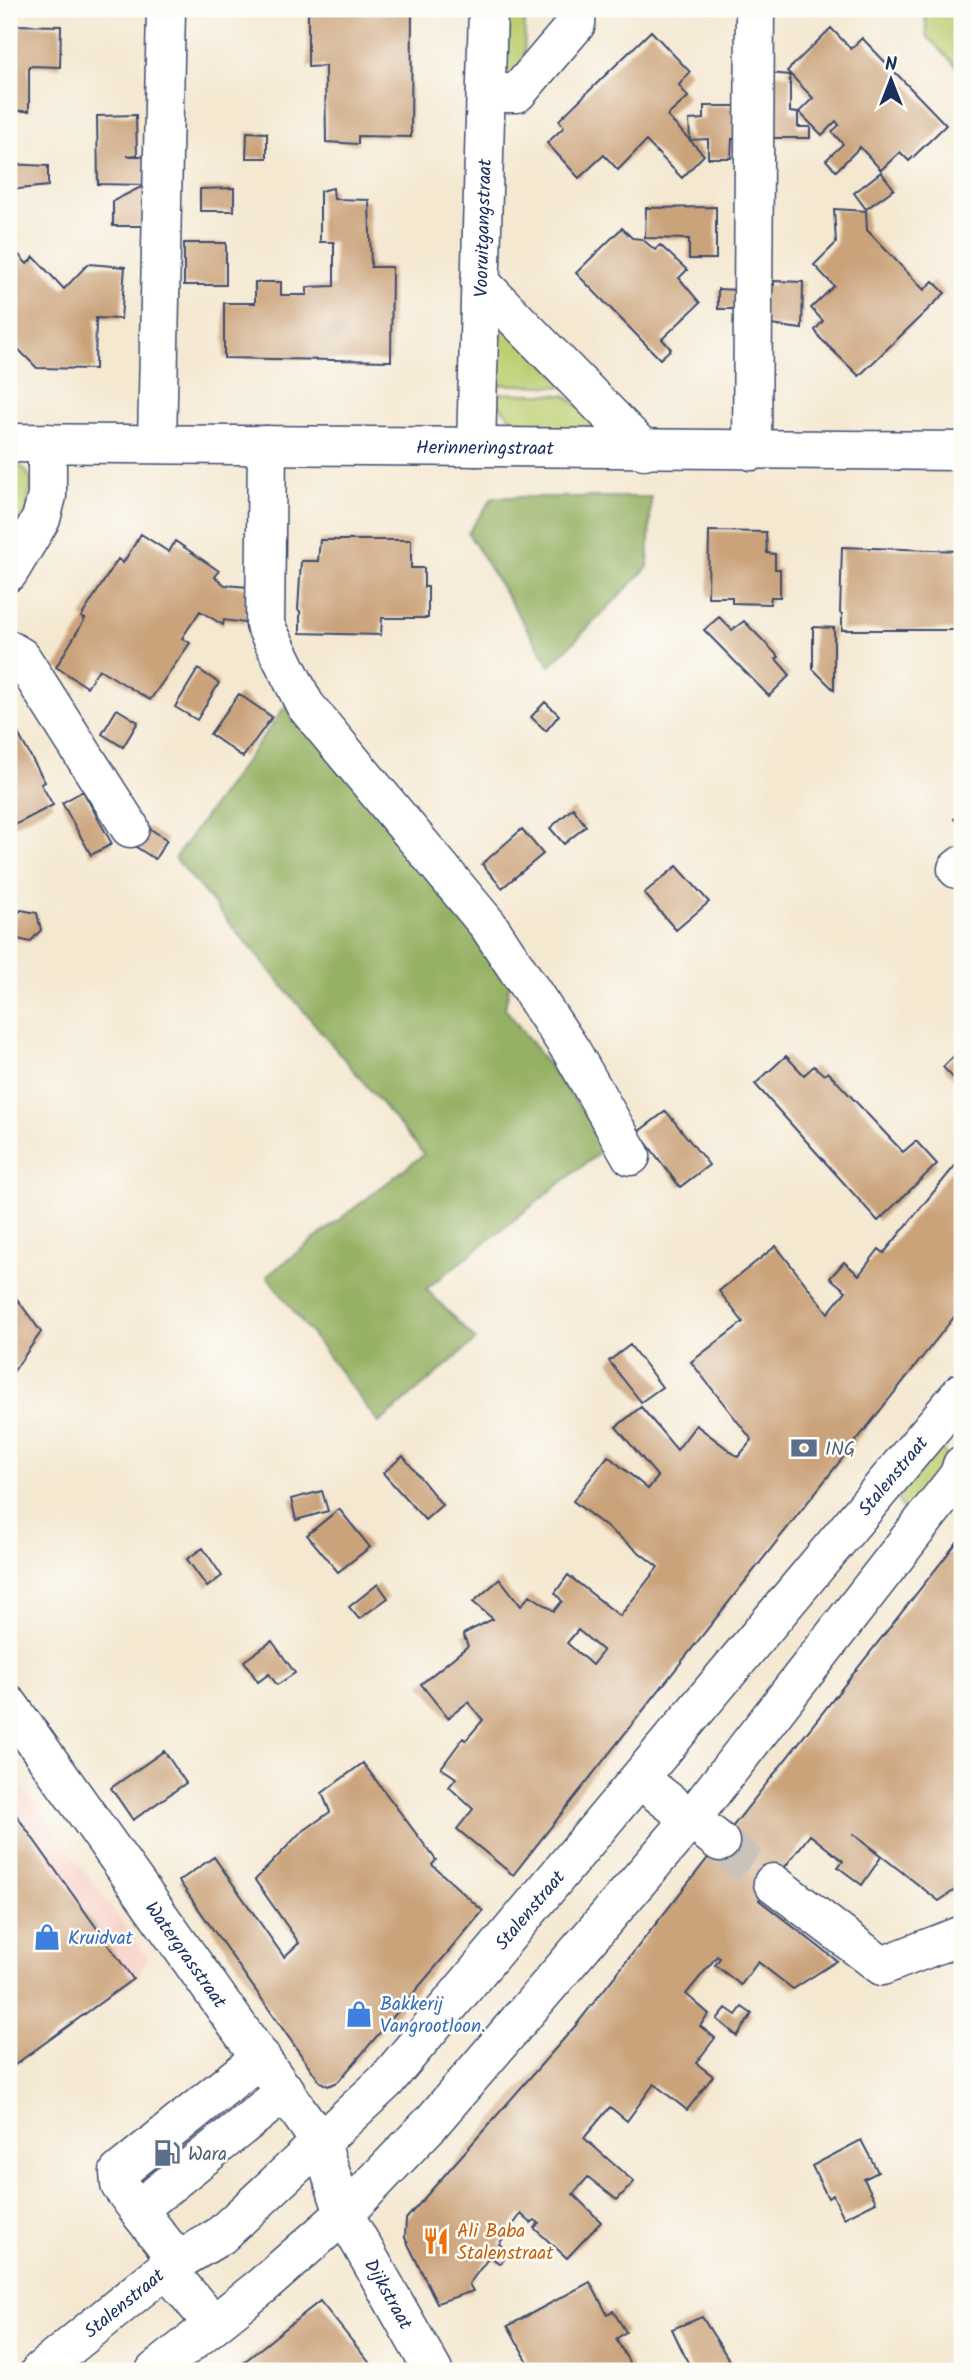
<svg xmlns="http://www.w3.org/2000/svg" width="971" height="2380" font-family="Kalam,sans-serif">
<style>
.built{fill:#f7d1c8}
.green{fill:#bcce71;stroke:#6c7e68;stroke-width:2}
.forest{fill:#95b163;stroke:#587060;stroke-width:2}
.building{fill:#cba37a;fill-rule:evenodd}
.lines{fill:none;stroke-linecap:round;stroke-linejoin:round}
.minor-tunnel{stroke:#c9c3ba;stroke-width:38;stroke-dasharray:38 19;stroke-linecap:butt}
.minor-casing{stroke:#3c4b6f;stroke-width:41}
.minor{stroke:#fff;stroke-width:38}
.labels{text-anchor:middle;stroke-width:5;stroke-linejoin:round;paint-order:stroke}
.street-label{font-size:19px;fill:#1b2f5e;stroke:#fdfcf7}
.service-label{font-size:19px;fill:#4e5e75;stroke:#fdfcf7;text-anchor:start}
.shop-label{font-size:19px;fill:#366cbe;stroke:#fdfcf7;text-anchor:start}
.food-label{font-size:19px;fill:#c56008;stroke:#fdfcf7;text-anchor:start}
</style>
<rect width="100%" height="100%" fill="#fdfcf7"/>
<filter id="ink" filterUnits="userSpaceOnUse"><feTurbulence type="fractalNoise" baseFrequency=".0143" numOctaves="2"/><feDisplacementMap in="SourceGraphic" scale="14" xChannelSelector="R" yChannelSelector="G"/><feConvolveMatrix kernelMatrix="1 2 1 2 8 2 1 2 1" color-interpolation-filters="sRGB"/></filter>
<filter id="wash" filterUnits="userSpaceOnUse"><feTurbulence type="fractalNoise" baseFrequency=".00686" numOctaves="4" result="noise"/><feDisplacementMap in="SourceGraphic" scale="28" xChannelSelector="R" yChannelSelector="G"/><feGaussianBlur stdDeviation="1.57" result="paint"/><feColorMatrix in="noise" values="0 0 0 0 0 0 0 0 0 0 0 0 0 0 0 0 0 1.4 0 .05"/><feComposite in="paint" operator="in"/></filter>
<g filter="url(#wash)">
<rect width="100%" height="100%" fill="#f4e8d1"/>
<path class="built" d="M9,1768L148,1958L137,1978L9,2069Z"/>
<path class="green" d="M495,9H525L524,70L503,80Z
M938,9H962V72L927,36L925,15H938Z
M488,303L567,387L487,384Z
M488,393L565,395L618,440L530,439Z
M9,457L25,470L32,481L23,527L9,530Z
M930,1447L942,1448L948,1461L910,1524L894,1492Z"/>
<path class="forest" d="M493,497H651L648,567L550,666L468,533Z
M290,700L510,982L505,1008L609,1145L426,1289L476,1340L379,1423L267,1276L424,1154L175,858Z"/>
<g id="blocks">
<path class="building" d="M308,9H412L411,137L358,136V144L326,142L325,66L308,67Z
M9,25L61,26L60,67L29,66V111H9Z
M831,28L851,49L862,38L946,125L909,161L900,152L881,170L860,147L836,171L826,160L843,144L832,132L839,125L836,121L822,135L799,112L813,98L787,71Z
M651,31L690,72L679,85L688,97L667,116L704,155L682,178L646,141L618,170L604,155L579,178L547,143L564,127L559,120Z
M769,73L790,75V112L798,113V127H810V138H766Z
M704,106H745L744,138L732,139L731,158H708V139L690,140L689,120L704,119Z
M136,115L137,155L127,156H148L147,185L98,184L97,116Z
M247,132L267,133V158H246Z
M9,164L48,166V186L9,190Z
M881,172L894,189L866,209L854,193Z
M141,187H147V226H113V201Z
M234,188V211H200V189Z
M333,188L334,199L369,200L371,267H392L391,361L224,358V303H255V282H281V295H307V287L334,286V242H320V191Z
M716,207V259H689V239L645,238L646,208Z
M834,209L866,211L867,230L924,290L933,281L945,293L859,376L820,338L815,330L823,321L811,308L834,286L814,265L836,243Z
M622,228L632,238L642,239L655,250L660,245L687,270L679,278L700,303L662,339L671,349L660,359L576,273Z
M184,243H226V285H184Z
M9,244L27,264L34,257L64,289L88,264L125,267L121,319L96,318L95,369L37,368L9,340Z
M774,281L803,282L802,329L764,324L763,285H774Z
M718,289L738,290V309H718Z
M709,531L766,532L767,553L775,554V569H780V597H771L770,604L732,603V597H708Z
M141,534L169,552L175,541L219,571L215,577L225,585L248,587L246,623L224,620L223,625L200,611L182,638L190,643L150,700L99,669L87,687L56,667L85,619L81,617L118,559L123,563Z
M320,540H411V568H424V587H428V618H382L381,635L300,633V611L298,610L301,561H318Z
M842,547L962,551V626L954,625V630H842V614L840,613Z
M719,617L732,630L744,621L779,657L776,659L790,675L769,696L704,630Z
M813,627L834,628V690L813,669Z
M198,669L219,683L197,720L175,707Z
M239,694L272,717L243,757L210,734Z
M545,702L559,715L546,731L531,717Z
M117,709L138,722L123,747L102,734Z
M16,730L45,782L41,784L53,805L9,828V734Z
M83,791L112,844L91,855L62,803Z
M573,808L586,826L564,844L550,828Z
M962,813V829L954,819Z
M146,826L167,840L155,859L133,845Z
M522,829L543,854L502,888L482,864Z
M677,866L709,902L676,930L644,893Z
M21,910L37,913L41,930L30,942L14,938L11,922Z
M786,1056L804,1075L814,1066L824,1075L828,1072L903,1152L916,1141L937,1164L878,1221L755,1084Z
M954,1056L962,1064V1087L943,1067Z
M666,1111L709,1165L680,1187L638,1132Z
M962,1157V1307L513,1875L457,1829L473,1809L449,1787L456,1778L441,1768L463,1738L466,1740L483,1720L468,1702L448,1718L421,1684L468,1646L463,1634L493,1619L473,1602L500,1579L521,1606L530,1595L554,1611L562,1601L555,1593L568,1575L620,1616L658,1567L573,1501L608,1456L648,1489L658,1477L616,1427L641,1407L677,1450L696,1425L738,1457L752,1440L691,1362L743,1322L719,1291L776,1246L828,1313L846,1291L830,1278L844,1262L859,1275L879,1249L884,1253ZM578,1630L603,1651L592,1665L567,1643Z
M9,1288L41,1332L9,1378Z
M630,1345L662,1387L641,1402L609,1361Z
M403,1456L442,1505L425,1520L383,1473Z
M322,1491L328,1511L296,1520L291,1499Z
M339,1509L370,1547L338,1572L307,1535Z
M962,1536V1885L939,1901L852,1833L881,1857L862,1885L838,1867L843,1861L810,1835L759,1900L837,1961L793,1989L758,1962L741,1985L715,1965L720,1958L717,1956L686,1994L709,2014L700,2026L715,2038L696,2063L713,2076L687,2110L654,2084L627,2121L610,2107L584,2138L634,2182L617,2200L588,2177L573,2194L601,2222L567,2258L534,2228L539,2223L535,2220L531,2223L521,2214L499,2244L510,2253L500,2264L490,2256L469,2284L473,2291L437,2303L405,2238L406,2219L576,2025Z
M203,1548L222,1576L207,1587L187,1559Z
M378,1584L388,1598L359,1619L349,1607Z
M272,1641L295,1673L277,1685L269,1674L258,1682L244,1661Z
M164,1751L186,1783L133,1820L111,1788Z
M363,1763L436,1860L432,1865L483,1911L338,2082L328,2086L320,2082L179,1881L214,1857L284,1957L299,1943L255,1880L299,1834L330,1812L322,1793Z
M9,1805L133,1979L9,2069Z
M742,2007L752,2014L737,2036L717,2019L726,2008L736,2015Z
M861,2140L878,2172L864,2179L876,2202L844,2218L833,2195L828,2198L812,2166Z
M590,2282L607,2314L613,2311L626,2332L616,2339L634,2371H533L508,2326Z
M320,2301L376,2371H233L276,2336Z
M702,2317L733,2366L738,2364L742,2371H692L672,2329Z"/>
</g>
</g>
<g filter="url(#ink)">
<use href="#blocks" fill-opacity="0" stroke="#3c4b6f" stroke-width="2"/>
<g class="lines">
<path class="minor-tunnel" d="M720,1842L773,1883"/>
<defs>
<g id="minor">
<path d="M486,93H517L576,24L577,9"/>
<path d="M480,282L644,450"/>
<path id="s1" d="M9,443L962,451"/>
<path d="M157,444L166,9"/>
<path d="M267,445L265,625L305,705L488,925L572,1052L631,1156"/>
<path id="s2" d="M476,447L488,9"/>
<path d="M752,451L755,9"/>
<path d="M9,572L41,519L47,496V443"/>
<path d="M9,650L21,657L130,828"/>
<path d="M957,869L962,865"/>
<path id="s3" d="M9,1705L321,2143L344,2214L433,2371"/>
<path d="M641,1780L720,1842"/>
<path d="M773,1883L882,1966L962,1935"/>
<path d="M142,2215L120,2185L119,2172L261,2057"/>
<path d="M178,2261L142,2215L147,2202L286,2091"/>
<path d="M166,2268L213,2324"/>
<path id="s4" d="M40,2371L166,2268L220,2236L386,2081L962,1392"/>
<path d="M155,2371L262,2286L344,2214L432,2122L691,1819L959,1475L962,1465"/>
</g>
</defs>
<use href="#minor" class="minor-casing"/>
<use href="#minor" class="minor"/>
</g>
</g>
<defs>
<symbol id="bank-bare" viewBox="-9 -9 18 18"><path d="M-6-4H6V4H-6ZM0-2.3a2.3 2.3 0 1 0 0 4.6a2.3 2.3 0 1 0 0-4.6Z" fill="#5c6f8a" stroke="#fdfcf7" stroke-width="2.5" paint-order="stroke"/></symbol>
<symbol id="shop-bare" viewBox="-9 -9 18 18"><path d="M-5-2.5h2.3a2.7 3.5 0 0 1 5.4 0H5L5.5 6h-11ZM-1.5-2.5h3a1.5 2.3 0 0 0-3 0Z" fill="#3f7fe0" stroke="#fdfcf7" stroke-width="2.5" paint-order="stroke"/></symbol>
<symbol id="fuel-bare" viewBox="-9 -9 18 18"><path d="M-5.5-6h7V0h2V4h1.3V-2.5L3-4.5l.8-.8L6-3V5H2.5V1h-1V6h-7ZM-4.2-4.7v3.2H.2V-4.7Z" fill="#5c6f8a" stroke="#fdfcf7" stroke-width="2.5" paint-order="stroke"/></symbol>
<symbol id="restaurant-bare" viewBox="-9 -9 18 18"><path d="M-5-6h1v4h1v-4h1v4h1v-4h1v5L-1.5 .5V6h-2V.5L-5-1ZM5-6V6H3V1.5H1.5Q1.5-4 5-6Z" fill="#e8710a" stroke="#fdfcf7" stroke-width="2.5" paint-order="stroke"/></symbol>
</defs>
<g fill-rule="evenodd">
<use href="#bank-bare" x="785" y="1429" width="38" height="38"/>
<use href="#shop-bare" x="28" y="1918" width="38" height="38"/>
<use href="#shop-bare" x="340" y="1995" width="38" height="38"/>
<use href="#fuel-bare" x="148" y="2134" width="38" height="38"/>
<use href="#restaurant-bare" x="417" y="2222" width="38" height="38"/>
</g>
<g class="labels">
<g class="street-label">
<text dy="7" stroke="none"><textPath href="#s2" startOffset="219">Vooruitgangstraat</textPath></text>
<text dy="7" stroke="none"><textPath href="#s1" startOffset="476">Herinneringstraat</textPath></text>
<text dy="7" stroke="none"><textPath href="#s4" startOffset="1242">Stalenstraat</textPath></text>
<text dy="7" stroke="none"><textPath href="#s4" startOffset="676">Stalenstraat</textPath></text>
<text dy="7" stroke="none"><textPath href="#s3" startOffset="306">Watergrasstraat</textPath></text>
<text dy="7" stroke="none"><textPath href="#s3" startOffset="704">Dijkstraat</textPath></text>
<text dy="7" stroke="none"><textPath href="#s4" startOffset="108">Stalenstraat</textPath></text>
</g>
<g class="service-label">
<text x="825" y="1455">ING</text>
<text x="188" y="2160">Wara</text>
</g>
<g class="shop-label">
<text x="68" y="1944">Kruidvat</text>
<text x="380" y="2010">Bakkerij<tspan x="380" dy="22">Vangrootloon.</tspan></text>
</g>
<g class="food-label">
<text x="457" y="2237">Ali Baba<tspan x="457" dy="22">Stalenstraat</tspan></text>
</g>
</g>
<rect width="971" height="2380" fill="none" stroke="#fdfcf7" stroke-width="35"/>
<g transform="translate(891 80)" stroke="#fdfcf7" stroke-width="5" paint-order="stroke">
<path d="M0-5L12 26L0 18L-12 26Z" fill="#1b2f5e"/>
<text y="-10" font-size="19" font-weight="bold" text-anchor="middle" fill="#1b2f5e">N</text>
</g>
</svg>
